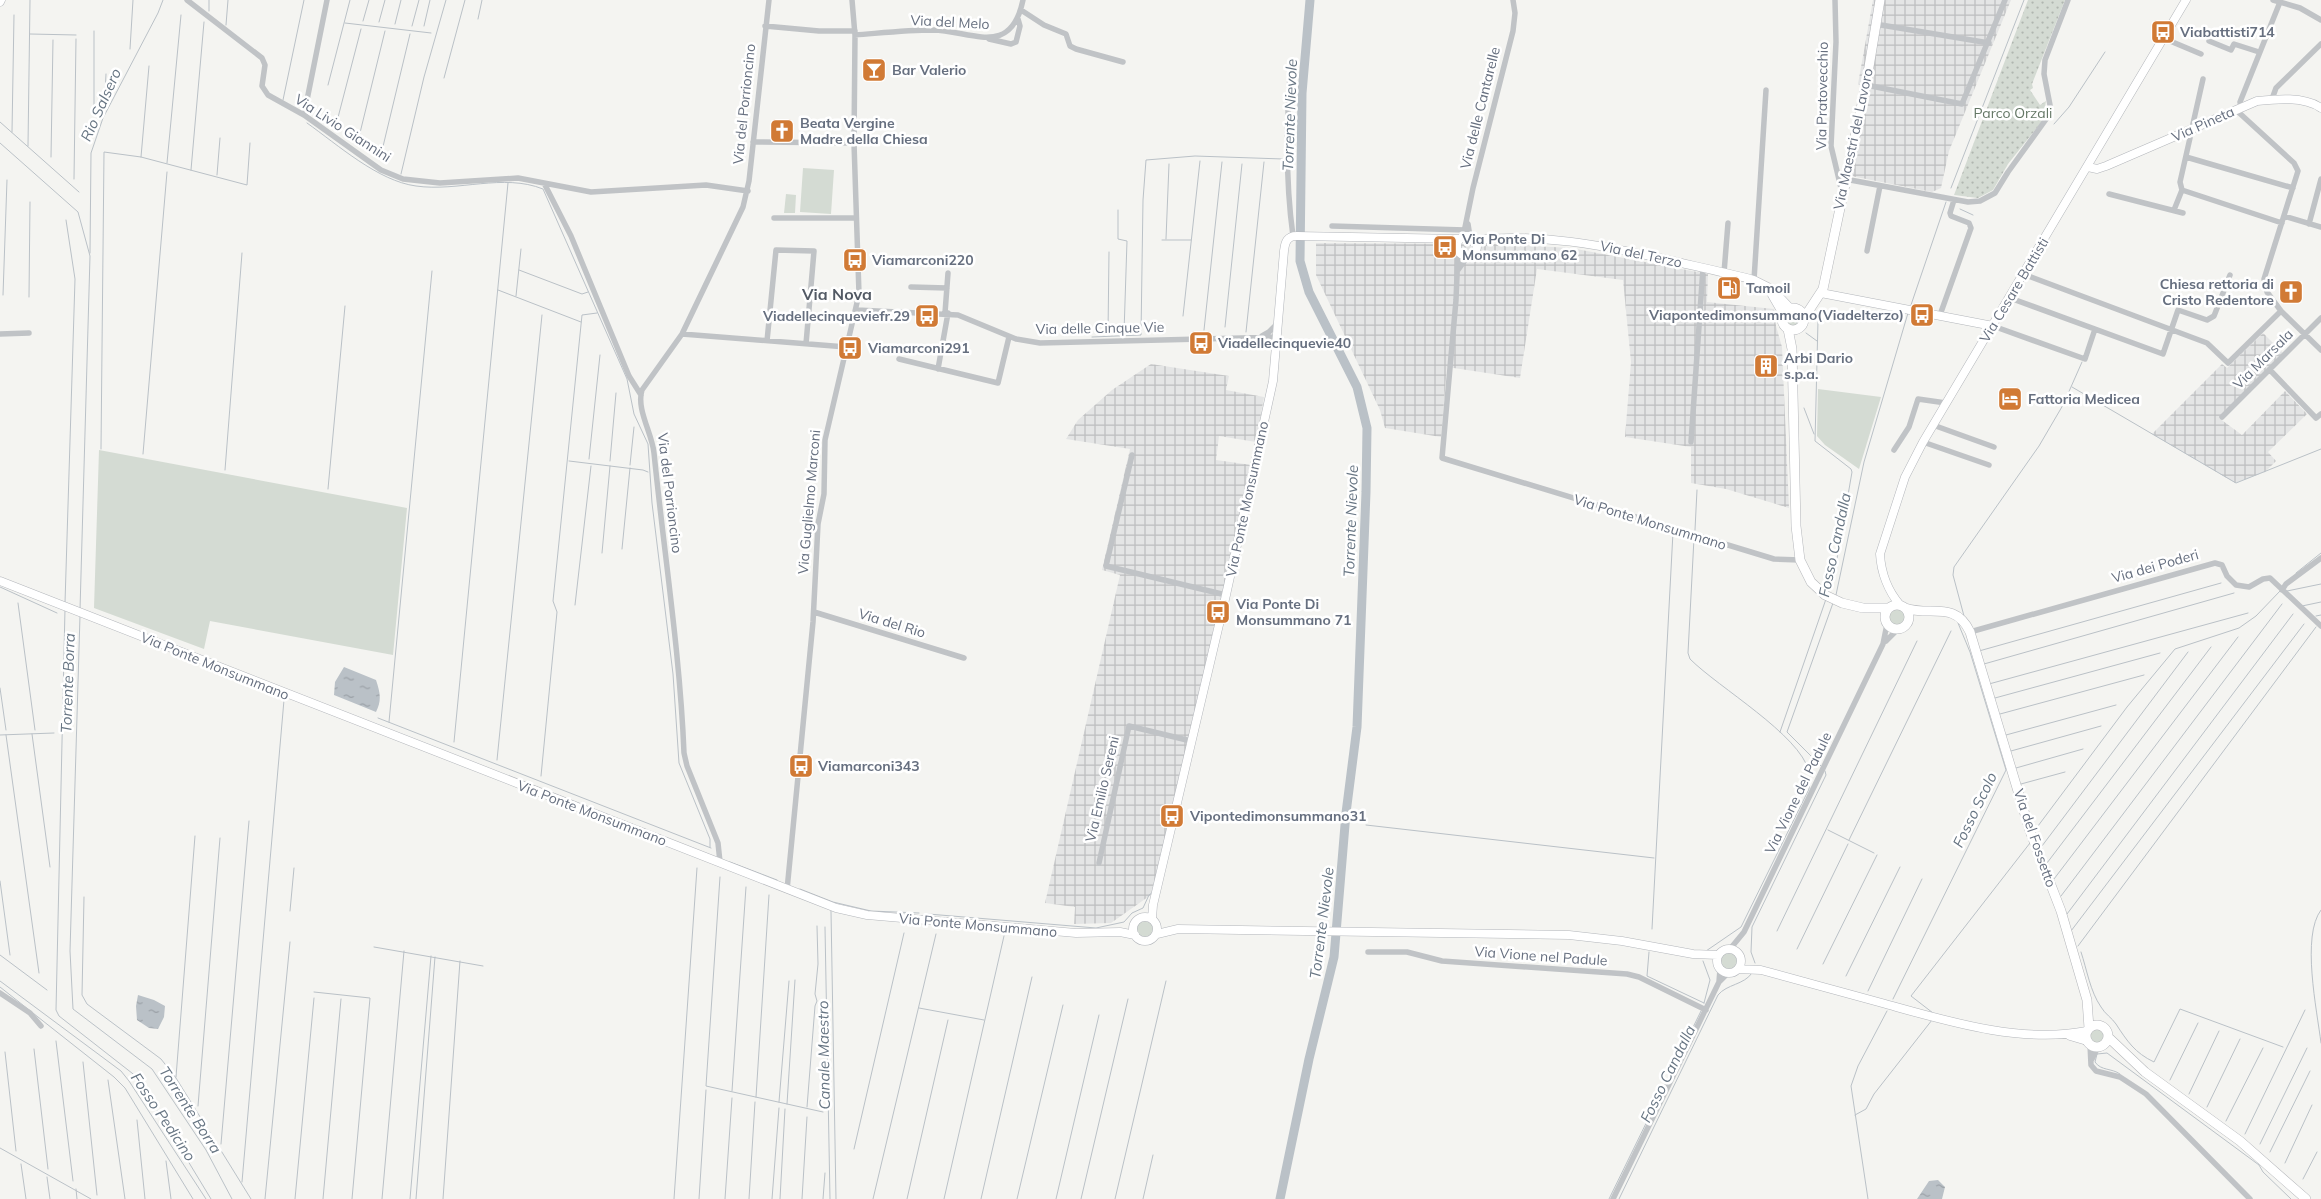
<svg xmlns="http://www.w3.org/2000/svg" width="2321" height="1199" font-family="Mulish,sans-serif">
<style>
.industrial{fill:url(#industrial-grid)}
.green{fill:#d4dbd3}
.park{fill:url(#park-dots)}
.water{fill:url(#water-ripples)}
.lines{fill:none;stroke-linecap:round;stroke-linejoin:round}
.stream{stroke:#bac1c7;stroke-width:1}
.river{stroke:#bac1c7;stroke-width:9}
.secondary-casing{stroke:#b3b6bb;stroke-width:9}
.primary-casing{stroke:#b4b6ba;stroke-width:10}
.street{stroke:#c0c3c6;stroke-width:5.5}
.secondary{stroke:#fff;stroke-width:8}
.primary{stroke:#fff;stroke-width:9}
.labels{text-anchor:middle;stroke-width:5;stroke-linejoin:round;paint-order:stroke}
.street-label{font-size:14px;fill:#666f7f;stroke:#fff}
.poi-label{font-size:14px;font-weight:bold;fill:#666f7f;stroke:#fff;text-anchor:start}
.park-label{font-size:14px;fill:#647765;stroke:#fff}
.water-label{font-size:15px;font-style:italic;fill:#677583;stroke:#fff}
.quarter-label{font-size:16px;font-weight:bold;fill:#535a65;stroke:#fff}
</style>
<defs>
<pattern id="industrial-grid" width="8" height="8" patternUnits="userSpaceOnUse" patternTransform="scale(1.25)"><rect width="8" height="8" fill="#e4e5e5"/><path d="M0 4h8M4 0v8" fill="none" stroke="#bdbebf"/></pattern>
<pattern id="park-dots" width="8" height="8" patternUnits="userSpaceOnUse" patternTransform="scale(1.25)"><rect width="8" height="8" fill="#d4dbd3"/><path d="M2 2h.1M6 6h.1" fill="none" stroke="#b0b6b0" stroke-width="1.8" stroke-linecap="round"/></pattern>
<pattern id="water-ripples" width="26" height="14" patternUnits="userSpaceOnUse" patternTransform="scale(1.25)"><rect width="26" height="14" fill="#bac1c7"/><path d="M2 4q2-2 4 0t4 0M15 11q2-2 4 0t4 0" fill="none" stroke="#9ba1a7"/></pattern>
</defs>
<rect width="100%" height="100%" fill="#f4f4f1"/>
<path class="industrial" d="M1873,0H2011L1949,151L1941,188L1932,192L1851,176L1870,92L1858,84Z
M1316,243L1492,244L1571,248L1708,274L1707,302L1774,309L1776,326L1782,347L1789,508L1726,489L1691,483V447L1625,437L1631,362L1623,280L1537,269L1520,378L1447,367L1441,437L1385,428L1380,410L1316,275Z
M2263,333L2283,353L2219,418L2242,435L2285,391L2307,414L2268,452L2276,461L2265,472L2235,483L2152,434L2222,364L2227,368Z
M1151,364L1229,376L1226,390L1264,397L1256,442L1219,436L1216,460L1259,466L1255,486L1246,500L1155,892L1111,923L1074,924L1075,907L1045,903L1120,575L1102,570L1130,449L1066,439L1078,420L1112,390Z"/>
<path class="green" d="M803,168L834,170L831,214L800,212Z
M786,194L796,195L795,213H784Z
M1785 319a8 8 0 1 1 16 0a8 8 0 1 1-16 0Z
M1818,389L1881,397L1859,469L1825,445L1817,436Z
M99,450L407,508L393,655L210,621L204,649L94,608Z
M1889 617a8 8 0 1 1 16 0a8 8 0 1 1-16 0Z
M1136 929a9 9 0 1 1 18 0a9 9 0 1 1-18 0Z
M1720 961a9 9 0 1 1 18 0a9 9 0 1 1-18 0Z
M2089 1036a8 8 0 1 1 16 0a8 8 0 1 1-16 0Z"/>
<path class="park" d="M2028,0H2065L2032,84L2033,88L2030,90L2040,105L2046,101L2043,120L2008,164L1993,190L1978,198L1954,195Z"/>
<path class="water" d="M344,667L376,680C380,692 382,700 376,712L334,695L335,682Z
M138,995L154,1000L165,1006L164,1017L158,1029L149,1028L137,1020L136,1006Z
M1938,1180L1945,1187L1942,1199H1917L1929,1181Z"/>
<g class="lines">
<path class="stream" d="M209,11V0
M478,19L482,0
M363,21L369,0
M379,22L385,0
M345,23L431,33
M395,24L401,0
M226,25L228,0
M412,26L419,0
M424,26L430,0
M30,34L76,35
M130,49L133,0
M444,78L465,0
M328,85L350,0
M105,93L106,74
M283,100L304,0
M94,110V31
M0,122L79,192
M307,123C338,145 378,181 416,186C458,192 503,173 543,189L627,379L634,414L648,444L652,503L673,674L679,763L710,839V847
M2054,124L2069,107L2105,52
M335,129L361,29
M12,132L14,15
M358,141L385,31
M0,143L78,212L90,256L80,610
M28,146L30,0
M51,157L53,40
M141,157L149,66
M380,159L410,34
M167,163L181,15
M191,170L204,22
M401,174L424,77L446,0
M217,175L220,138
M74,179L76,39
M1951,188L2024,0
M1960,209L1973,215
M1118,210V239L1127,241L1124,333
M1166,239L1169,164
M1162,240H1191
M90,253L91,153L103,118L158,13L163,0
M519,270L582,294L588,292
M1782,289V294
M498,290L581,322
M3,295L7,180
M516,296L521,249
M29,297L30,202
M1911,305L1946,202
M1788,314L1798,324
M1183,316L1200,161
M1818,321L1815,441L1851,469L1852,472L1834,576L1828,593
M1225,327L1242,164
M1204,330L1222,162
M1246,332L1264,162
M1806,333L1817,341
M1108,334L1109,252
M1092,337L1141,335L1143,200L1146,160L1195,156L1283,159
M2072,387L2236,483L2321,449
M1804,408L1814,434
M101,449L104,152L141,157L247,185L250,143
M143,454L167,172
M589,459L600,355
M569,461L643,470L648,472
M610,461L616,393
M630,465L634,427
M225,470L242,253
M328,489L345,306
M1695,530L1697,490
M1694,538L1688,653L1690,659C1719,688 1799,734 1809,771
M622,549L630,468
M602,553L610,466
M2296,573L2321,553
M0,587L57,613
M2287,591L2321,584
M1836,595L1864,462L1908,313
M18,603L35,730
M65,603L75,279L66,220
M575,605L591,466
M2302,606L2321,602
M65,609L56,1010L59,1016L137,1077L211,1199
M80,616L70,951L73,1009L152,1069L206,1150L232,1199
M1964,616L1953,575L1954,567L2039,446L2063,405L2082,362
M2316,616L2321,615
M1979,651L2221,583
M1984,664L2234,593
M1989,684L2248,613
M0,688L6,730
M1995,698L2160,653
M2000,714L2144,675
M378,718L711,848
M389,722L432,271
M1780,732L1826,599
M32,734L50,867
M0,735L54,733
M6,735L39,973
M2006,735L2116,705
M454,742L508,183
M2011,751L2101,726
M497,760L542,315
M1821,766L1787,732L1833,603
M2016,768L2083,749
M541,776L557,612L553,601L582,315L597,313
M2021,784L2065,772
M1366,825L1654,858
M1828,830L1874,853
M2035,830L2127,707L2175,649L2239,628L2256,616L2281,590
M1849,840L1951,631
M2042,846L2188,652
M730,862L777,880
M2047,863L2211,647
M720,877L706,1086L823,1112
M2054,879L2238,637
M0,881L10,955
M800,889L833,902L871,911L919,913
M2061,896L2282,604
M84,897L82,995L87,1004L161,1059L176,1078L251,1199
M2321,910C2301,936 2317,1010 2321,1043
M290,911L294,868
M831,911L836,1199
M928,914L1096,928L1124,922L1132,913L1143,908L1149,895L1153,892
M2067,914L2293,614
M825,927L830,1199
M1652,929L1673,532
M1777,931L1917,641
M2071,931L2304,624
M2078,946L2316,627
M374,947L483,966
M1797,949L1848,844
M1706,951L1741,927L1809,789L1810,779
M1649,952L1647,976L1704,1003
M2081,952C2087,970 2090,991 2101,1007C2105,1014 2112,1018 2116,1024C2127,1041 2135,1053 2154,1062L2180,1009L2283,1047
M0,955L47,990
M1703,961L1710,980L1704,1003
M1755,963L1751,952L1752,927L1826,775L1825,771
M1823,964L1877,855
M1846,976L1900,867
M0,981L121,1071L129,1081L206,1199
M0,987L114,1077L125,1088L193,1199
M1868,991L1922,879
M314,992L370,998L352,1199
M1893,999L2006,770L1970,652L1958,623
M919,1008L984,1020
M1933,1013L1911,996L2030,843
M56,1041L73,1181
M34,1049L48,1169
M5,1052L16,1151
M83,1062L97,1195
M2120,1074C2112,1068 2101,1071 2095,1062L2097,1054L2107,1053L2259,1165L2263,1172L2291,1199
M176,1077L195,836
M108,1080L125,1199
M2170,1080L2198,1023
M732,1091L746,887
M2189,1094L2219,1031
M756,1097L769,895
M779,1102L789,981
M787,1104L795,980
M198,1106L220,838
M807,1107L815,1006L817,1001L815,994L818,964L817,926
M2207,1107L2240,1039
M1855,1115L1866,1109L1874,1094L1932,1020
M137,1120L145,1199
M2226,1121L2263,1048
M2245,1134L2305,1010
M221,1144L249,821
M2260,1144L2307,1048
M0,1148L91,1199
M854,1149L904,933
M2270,1152L2310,1071
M166,1161L171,1199
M2285,1163L2312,1105
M21,1164L26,1199
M47,1177L50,1199
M2303,1179L2317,1152
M242,1182L284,700
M76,1189L77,1199
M265,1199L290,942
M295,1199L314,998
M323,1199L341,999
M382,1199L404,951
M410,1199L431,956
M416,1199L435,957
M443,1199L460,961
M674,1199L697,868
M699,1199L706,1090
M725,1199L732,1098
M749,1199L755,1102
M772,1199L779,1108
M780,1199L785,1109
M802,1199L807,1117
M823,1199L825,1173
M873,1199L936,934
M907,1199L948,1020
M944,1199L1004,936
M981,1199L1032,977
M1017,1199L1063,1005
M1056,1199L1099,1015
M1081,1199L1128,999
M1115,1199L1166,981
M1143,1199L1153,1155
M1609,1199L1701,1011
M1619,1199L1718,995C1727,984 1744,985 1752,973
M1868,1199L1851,1086L1858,1066L1887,1011"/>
<path class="river" d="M1280,1199L1309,1059L1334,957L1346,813L1357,727L1366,492L1367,428L1357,387L1309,292L1300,261L1302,93L1310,0"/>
<defs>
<path id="secondary" d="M0,2L1,0
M2088,167L2097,169L2106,166L2257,101C2276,99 2304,96 2321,108
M1457 246a10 10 0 1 1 20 0a10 10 0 1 1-20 0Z
M1474,240C1539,233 1601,245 1664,259C1694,266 1724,272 1754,280L1772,289L1790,308
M1821,293L1993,326
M1772,295L1783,314
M0,581L836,908L867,915L1076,933L1120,932L1135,935
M1900,605C1888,591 1881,572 1880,554L1905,477L1923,442L2186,0
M1133 929a12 12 0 1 1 24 0a12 12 0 1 1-24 0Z
M1152,919L1153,905L1226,595L1273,381L1284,251C1285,242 1287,236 1297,236L1460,239
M1157,934L1178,929L1569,935L1622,941L1693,954L1718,955
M1717 961a12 12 0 1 1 24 0a12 12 0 1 1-24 0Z
M1738,969L1761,970C1801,981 1842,992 1882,1003C1947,1021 2020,1044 2087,1031
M2070,1036L2087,1041"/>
<path id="primary" d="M1782 319a11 11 0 1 1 22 0a11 11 0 1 1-22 0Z
M1804,318L1823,289L1866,85L1880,0
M1788,329L1792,349L1796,526L1800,560L1811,582L1825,595L1842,603L1863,608H1888
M1885 617a12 12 0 1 1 24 0a12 12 0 1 1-24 0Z
M1905,608C1930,617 1955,600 1970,632L2030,831L2061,911L2087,1000L2089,1028
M2086 1036a11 11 0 1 1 22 0a11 11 0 1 1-22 0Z
M2108,1037L2145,1072L2240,1141L2306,1199"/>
</defs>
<use href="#secondary" class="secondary-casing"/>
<use href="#primary" class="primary-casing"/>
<path class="street" d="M187,0L262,58L265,65L262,86L268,95L304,115L381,170L403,179L440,183L518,178L591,192L706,185L748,191
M1835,0L1836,42L1831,146L1842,192
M2273,0L2300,8L2321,20
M1021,10L1044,25L1066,34L1070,46L1076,49L1123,62
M1875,24L1989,43
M765,26L819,31H855
M855,35C881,33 907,30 933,30C972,31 1011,58 1023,0
M2163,38L2201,54
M989,39L1011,44L1016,42L1020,26L1018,19
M2209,41L2231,50L2234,44L2259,52
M1291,64C1286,123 1285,178 1293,236
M1866,85L1962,104L2005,0
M2272,99L2276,88L2321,44
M2241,107L2240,102L2280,2
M2235,109L2294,163L2298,171L2264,279L2267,292L2281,311
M304,115L327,0
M2192,128L2203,79
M2187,131L2190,138L2180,182L2182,190L2282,223
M753,142L854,143
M2186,157L2293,188
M1845,179L1968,202L1980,201L1995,193L2008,172L2047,118L2050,105L2044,74L2045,60L2068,0
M544,183L571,236L629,376L641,395
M2109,194L2183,213
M2174,210L2182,190
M2284,216L2321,227
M774,218H856
M1468,224L1470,237
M2309,224L2321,179
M1332,226L1465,230
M1463,237L1473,188L1513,31L1515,13L1513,0
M1458,251L1456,300L1442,458L1774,559L1800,560
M1867,251L1880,186
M1458,270L1468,256
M1724,273L1728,223
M2023,274L2207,343L2228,363L2281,311L2321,350
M1754,280L1766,90
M911,287L947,288
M2010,298L2163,354L2178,310L2207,320L2214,316L2230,275
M857,310L958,315L1016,339L1040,343L1278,337
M945,313L948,273
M1940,315L1971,228L1969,223L1951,216L1950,213L1954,200
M1993,326L2085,359L2095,329
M0,334L29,333
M682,334L846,347
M1262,336L1269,332L1278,323
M1262,337L1268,340L1276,352
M767,341L776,250L814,251L806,344
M899,359L998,383L1009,337
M938,369L948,313
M2270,370L2316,418L2321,414
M2222,417L2321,318
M1933,425L1994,447
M1691,442L1703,268
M1923,442L1989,465
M1894,450L1909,427L1918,399L1946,403
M1132,455L1106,566L1226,595
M2282,590L2286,584L2321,558
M814,612L964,658
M1970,632L2215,563L2222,565L2227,576L2236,585L2249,587L2263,579L2270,578L2321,626
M1886,641L1899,628
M720,862L718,843L687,766L684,753C680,653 664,553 654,453C652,433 636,409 642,390L682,334L743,207L749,181L769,0
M1099,863L1129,726L1191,741
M787,890L813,622L818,524L824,494L825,440L859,294L854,143L855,35L852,0
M1730,949L1744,932L1883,644L1887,624
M1368,952H1407L1442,961L1627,974L1639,977L1706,1010
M1719,982L1728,973
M0,993L30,1013L41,1026
M2090,1044L2091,1065L2096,1071L2120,1077L2146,1094L2250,1199
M2092,1059L2098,1047
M1613,1199L1719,982L1720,969"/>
<use href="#secondary" class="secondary"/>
<use href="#primary" class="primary"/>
</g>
<defs>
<symbol id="bus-square" viewBox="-11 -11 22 22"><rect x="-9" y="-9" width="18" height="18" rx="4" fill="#d17a35" stroke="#fff"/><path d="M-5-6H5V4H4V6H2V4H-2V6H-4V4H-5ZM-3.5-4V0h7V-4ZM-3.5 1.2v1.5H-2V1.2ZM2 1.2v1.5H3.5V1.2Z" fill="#fff"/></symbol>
<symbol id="bar-square" viewBox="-11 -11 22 22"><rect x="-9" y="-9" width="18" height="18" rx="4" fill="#d17a35" stroke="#fff"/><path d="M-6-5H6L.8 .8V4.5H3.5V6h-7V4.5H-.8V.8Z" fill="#fff"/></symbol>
<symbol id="church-square" viewBox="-11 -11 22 22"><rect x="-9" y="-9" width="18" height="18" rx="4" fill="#d17a35" stroke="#fff"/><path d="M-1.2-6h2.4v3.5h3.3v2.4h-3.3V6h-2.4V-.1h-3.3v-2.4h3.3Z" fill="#fff"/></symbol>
<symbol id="fuel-square" viewBox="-11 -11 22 22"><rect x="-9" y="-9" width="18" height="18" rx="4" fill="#d17a35" stroke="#fff"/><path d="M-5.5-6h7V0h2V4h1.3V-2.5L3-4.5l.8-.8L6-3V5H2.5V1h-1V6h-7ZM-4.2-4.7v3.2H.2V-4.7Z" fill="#fff"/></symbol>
<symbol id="building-square" viewBox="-11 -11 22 22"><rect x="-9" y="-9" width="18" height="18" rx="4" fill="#d17a35" stroke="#fff"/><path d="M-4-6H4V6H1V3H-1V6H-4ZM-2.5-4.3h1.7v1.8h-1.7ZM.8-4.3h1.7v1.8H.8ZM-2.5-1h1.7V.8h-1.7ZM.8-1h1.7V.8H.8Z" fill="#fff"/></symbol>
<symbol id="hotel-square" viewBox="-11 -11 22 22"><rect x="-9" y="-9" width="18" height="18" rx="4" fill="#d17a35" stroke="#fff"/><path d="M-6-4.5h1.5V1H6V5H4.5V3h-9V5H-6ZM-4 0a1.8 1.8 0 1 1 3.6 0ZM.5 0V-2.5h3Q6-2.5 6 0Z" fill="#fff"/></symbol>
</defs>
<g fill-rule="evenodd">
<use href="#bus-square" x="2149" y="18" width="28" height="28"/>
<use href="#bar-square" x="860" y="56" width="28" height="28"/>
<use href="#church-square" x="768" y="117" width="28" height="28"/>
<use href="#bus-square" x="1431" y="233" width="28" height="28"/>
<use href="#bus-square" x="841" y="246" width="28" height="28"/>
<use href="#fuel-square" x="1715" y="274" width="28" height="28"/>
<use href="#church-square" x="2277" y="278" width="28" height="28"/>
<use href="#bus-square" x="1908" y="301" width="28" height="28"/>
<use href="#bus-square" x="913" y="302" width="28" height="28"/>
<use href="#bus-square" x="1187" y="329" width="28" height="28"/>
<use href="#bus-square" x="836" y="334" width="28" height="28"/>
<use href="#building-square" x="1752" y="352" width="28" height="28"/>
<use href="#hotel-square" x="1996" y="385" width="28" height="28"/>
<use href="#bus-square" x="1204" y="598" width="28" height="28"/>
<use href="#bus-square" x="787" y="752" width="28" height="28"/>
<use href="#bus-square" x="1158" y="802" width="28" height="28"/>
</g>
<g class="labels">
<g class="street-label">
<text transform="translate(950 22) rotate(3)" y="5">Via del Melo</text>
<text transform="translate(1822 96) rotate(-89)" y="5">Via Pratovecchio</text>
<text transform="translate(744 104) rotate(-84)" y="5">Via del Porrioncino</text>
<text transform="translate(1480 108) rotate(-76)" y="5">Via delle Cantarelle</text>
<text transform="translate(2203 124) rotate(-24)" y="5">Via Pineta</text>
<text transform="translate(343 128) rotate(33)" y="5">Via Livio Giannini</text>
<text transform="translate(1853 139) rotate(-78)" y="5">Via Maestri del Lavoro</text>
<text transform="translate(1641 254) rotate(12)" y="5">Via del Terzo</text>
<text transform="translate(2014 290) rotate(-59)" y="5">Via Cesare Battisti</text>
<text transform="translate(1100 328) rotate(-1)" y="5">Via delle Cinque Vie</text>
<text transform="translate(2263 359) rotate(-45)" y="5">Via Marsala</text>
<text transform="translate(670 493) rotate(83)" y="5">Via del Porrioncino</text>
<text transform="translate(1247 499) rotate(-78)" y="5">Via Ponte Monsummano</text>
<text transform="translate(809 502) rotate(-85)" y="5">Via Guglielmo Marconi</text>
<text transform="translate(1650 522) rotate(17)" y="5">Via Ponte Monsummano</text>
<text transform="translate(2155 566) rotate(-16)" y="5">Via dei Poderi</text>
<text transform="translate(892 623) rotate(17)" y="5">Via del Rio</text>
<text transform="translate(215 666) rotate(22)" y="5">Via Ponte Monsummano</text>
<text transform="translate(1102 789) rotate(-77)" y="5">Via Emilio Sereni</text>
<text transform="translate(1798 793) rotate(-64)" y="5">Via Vione del Padule</text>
<text transform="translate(592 813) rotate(21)" y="5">Via Ponte Monsummano</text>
<text transform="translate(2035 838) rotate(71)" y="5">Via del Fossetto</text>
<text transform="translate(978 925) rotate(5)" y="5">Via Ponte Monsummano</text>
<text transform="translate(1541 956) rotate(4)" y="5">Via Vione nel Padule</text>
</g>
<g class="poi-label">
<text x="2180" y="37">Viabattisti714</text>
<text x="892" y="75">Bar Valerio</text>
<text x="800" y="128">Beata Vergine<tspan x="800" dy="16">Madre della Chiesa</tspan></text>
<text x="1462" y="244">Via Ponte Di<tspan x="1462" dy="16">Monsummano 62</tspan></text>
<text x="872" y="265">Viamarconi220</text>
<text x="2274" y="289" text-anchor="end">Chiesa rettoria di<tspan x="2274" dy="16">Cristo Redentore</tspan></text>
<text x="1746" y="293">Tamoil</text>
<text x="1904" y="320" text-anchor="end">Viapontedimonsummano(Viadelterzo)</text>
<text x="910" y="321" text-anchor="end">Viadellecinqueviefr.29</text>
<text x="1218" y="348">Viadellecinquevie40</text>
<text x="868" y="353">Viamarconi291</text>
<text x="1784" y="363">Arbi Dario<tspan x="1784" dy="16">s.p.a.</tspan></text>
<text x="2028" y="404">Fattoria Medicea</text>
<text x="1236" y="609">Via Ponte Di<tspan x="1236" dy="16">Monsummano 71</tspan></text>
<text x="818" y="771">Viamarconi343</text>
<text x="1190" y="821">Vipontedimonsummano31</text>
</g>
<g class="park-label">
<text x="2013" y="118">Parco Orzali</text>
</g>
<g class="water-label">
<text transform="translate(101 105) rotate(-66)" y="5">Rio Salsero</text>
<text transform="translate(1290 115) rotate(-88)" y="5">Torrente Nievole</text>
<text transform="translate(1351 521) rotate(-88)" y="5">Torrente Nievole</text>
<text transform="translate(1835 545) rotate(-78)" y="5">Fosso Candalla</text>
<text transform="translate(68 683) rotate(-88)" y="5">Torrente Borra</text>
<text transform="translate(1975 810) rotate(-64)" y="5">Fosso Scolo</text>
<text transform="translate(1322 923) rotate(-83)" y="5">Torrente Nievole</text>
<text transform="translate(824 1055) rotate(-91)" y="5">Canale Maestro</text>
<text transform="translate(1668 1074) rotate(-64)" y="5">Fosso Candalla</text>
<text transform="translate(190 1110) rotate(57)" y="5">Torrente Borra</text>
<text transform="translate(163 1117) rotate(56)" y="5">Fosso Pedicino</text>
</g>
<g class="quarter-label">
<text x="837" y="300">Via Nova</text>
</g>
</g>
</svg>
